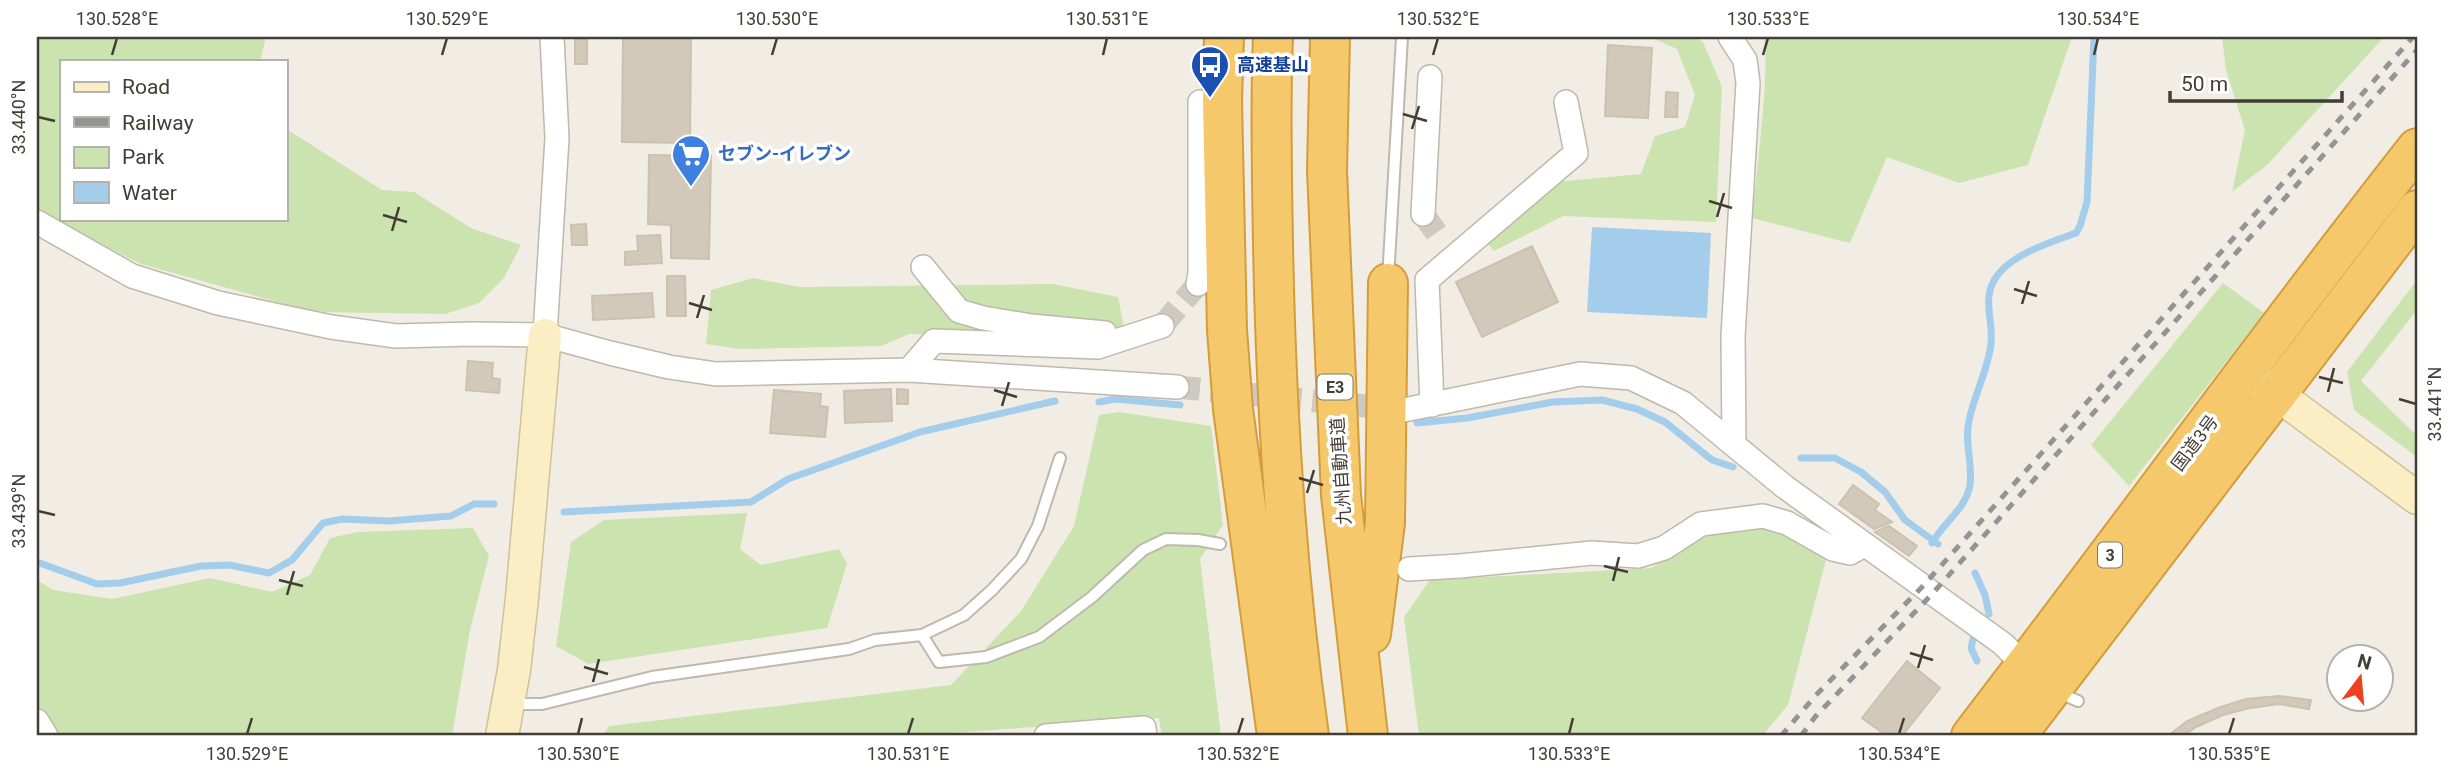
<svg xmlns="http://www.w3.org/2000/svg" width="2454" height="773" font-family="Roboto,'Noto Sans JP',sans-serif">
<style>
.green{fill:#cbe3af}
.water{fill:#a4cdeb}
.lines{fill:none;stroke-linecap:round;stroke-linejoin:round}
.stream{stroke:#a4cdeb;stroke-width:7}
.building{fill:#d2c9bb;stroke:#ccc1ae;stroke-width:2}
.street-tunnel{stroke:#cecac2;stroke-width:23;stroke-dasharray:23 11;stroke-linecap:butt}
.lane-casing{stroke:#bfb8ab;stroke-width:14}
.street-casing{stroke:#bfb8ab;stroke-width:26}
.secondary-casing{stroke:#cfc197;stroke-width:35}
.highway-casing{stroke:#d39d3c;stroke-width:42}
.lane{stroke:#fff;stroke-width:10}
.street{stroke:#fff;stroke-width:23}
.secondary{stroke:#fbeec5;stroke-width:32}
.highway{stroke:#f5c86c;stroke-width:38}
.rail{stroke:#949494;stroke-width:5;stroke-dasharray:9 9;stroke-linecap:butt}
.ticks{fill:none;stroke:#433e35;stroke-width:2.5}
.labels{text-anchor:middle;stroke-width:7;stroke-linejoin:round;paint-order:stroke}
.shield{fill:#fff;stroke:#7b7872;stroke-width:2}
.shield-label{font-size:16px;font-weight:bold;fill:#433e35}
.transit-label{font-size:18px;font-weight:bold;fill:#164399;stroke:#fff;text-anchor:start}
.shop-label{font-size:18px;font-weight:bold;fill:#366cbe;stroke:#fff;text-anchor:start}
.street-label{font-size:18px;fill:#433e35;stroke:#fff}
.neatline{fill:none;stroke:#433e35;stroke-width:2.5}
.ticks-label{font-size:18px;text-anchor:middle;fill:#433e35}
</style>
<rect width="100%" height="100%" fill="#f1ede5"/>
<path class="green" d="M37,37H266L260,61H61V219H285V128L382,190L414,192L471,228L521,245L504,278L479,303L445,314L313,312L141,264L37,213Z
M1650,37H1694L1703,42L1722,87L1716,222L1563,216L1494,251L1476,230L1555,182L1641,174L1655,136L1685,127L1695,95L1677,49Z
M1763,37H2072L2028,165L1959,183L1887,157L1850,243L1752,218C1755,190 1772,52 1763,37Z
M2222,37H2384L2267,165L2232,192L2245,130L2226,70Z
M753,278L799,287L1053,284L1118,297L1124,327L1065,340L909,334L881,346L740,349L706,344L711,290Z
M2417,280V310L2361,381L2417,436V457L2354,410L2347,372Z
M2223,283L2264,313L2129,486L2091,445Z
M1119,412L1211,426L1223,525L1200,559L1221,736H1162L1159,718L909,736H603L609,726L951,685L1021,611L1074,526L1099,415Z
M747,513L740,549L761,565L839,549L847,564L827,628L588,664L556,646L571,542L604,520Z
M1768,524L1827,556L1788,705L1762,736H1419L1404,617L1430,580L1651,568L1704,532Z
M473,528L489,556L470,630L452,736H55L37,708V580L53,590L112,599L210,578L272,592L310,575L330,538L358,532Z"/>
<path class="water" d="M1592,227L1711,233L1707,318L1587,312Z"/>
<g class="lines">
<path class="stream" d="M1099,402L1115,399L1180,405
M1417,423L1467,418L1553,402L1602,400L1637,409L1665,422L1712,460L1733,467
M1801,458H1835L1861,472L1885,492L1905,520L1938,544
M564,512L751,502L788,479L920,432L1055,401
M1932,543C1943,523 1966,509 1970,485C1973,464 1964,442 1969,421C1974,395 1988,370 1991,344C1993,328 1987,309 1989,296C1993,259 2046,244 2076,233L2080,226L2087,202L2094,37
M37,562L97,584L120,583L201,566L229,565L269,573L292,560L323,523L342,519L389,521L451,516L474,504H494
M1975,573L1985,595L1989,614
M1973,639L1971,648L1977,661"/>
</g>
<path class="building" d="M623,37H691L690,143L622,142Z
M575,39H587V64H575Z
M1608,45L1652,48L1648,118L1605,116Z
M1666,92L1678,93L1677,117H1665Z
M649,155L711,156L709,259L671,258V225L648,224Z
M586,224L587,245H572L571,225Z
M660,235L662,263L625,265V252L638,251L637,236Z
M1532,246L1558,302L1482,337L1456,282Z
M667,276H685L686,316H667Z
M652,293L654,317L593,320L592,296Z
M468,361L493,363L492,378L500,379L499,393L466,390Z
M891,389L892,421L845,423L844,391Z
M897,389L908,390V404H897Z
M774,390L821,394L820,406L828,407L825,437L770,433Z
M1853,485L1879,504L1875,510L1892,522L1874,529L1839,504Z
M1889,526L1917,546L1909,556L1875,532Z
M1907,661L1940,688L1902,736H1887L1862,718Z
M2279,696L2311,700L2309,709L2279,704L2250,708L2223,715L2196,727L2183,736H2168L2187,721L2218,708L2246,699Z"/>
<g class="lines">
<path class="street-tunnel" d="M1423,214L1441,239
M1162,326L1198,284
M1177,387L1396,409"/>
<defs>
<path id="lane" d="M1388,279L1402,37
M922,635L939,662L986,657L1039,637L1092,597L1143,550L1166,539L1198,540L1220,544
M2057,692L2078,701
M512,704H542L652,677L849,649L875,640L922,635L964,615L992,590L1021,559L1038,526L1060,458"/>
<path id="street" d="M1730,37L1745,60L1748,83L1733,336L1734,443
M1423,214L1430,77
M37,222L132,276L218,303L331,327L396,336L472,334L545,335L610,353L669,367L716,374L909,370L1177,387
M923,267L959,311L983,318L1031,326L1105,333
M1198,284L1200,273V102
M545,335L557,138L552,37
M909,370L934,341L1098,347L1162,326
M1432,405L1427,280L1576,153L1566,102
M1404,410L1580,374L1631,378L1683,403L1785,487L2003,644L2033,674
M1409,569L1460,566L1592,553L1638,556L1664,548L1701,524L1763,516L1787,523L1833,549L1850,553L1864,545
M37,721L46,736
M1046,736L1144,728L1145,736"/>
<path id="secondary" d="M2258,380L2417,498
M502,736L514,670L522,598L545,335"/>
<path id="highway" d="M1224,37L1222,101L1227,330L1233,409L1277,736
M1273,37C1270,106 1272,175 1273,244C1276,408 1286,573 1309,736
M1330,37L1327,170L1341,495L1368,736
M1371,634L1385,523L1388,283
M1971,736C2121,541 2265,341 2417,148
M2016,736L2417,210"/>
</defs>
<use href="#lane" class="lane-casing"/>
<use href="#street" class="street-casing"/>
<use href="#secondary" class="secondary-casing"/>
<use href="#highway" class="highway-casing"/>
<use href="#lane" class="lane"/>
<use href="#street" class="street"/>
<use href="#secondary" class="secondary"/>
<use href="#highway" class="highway"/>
<path class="rail" d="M1781,736L1816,695L1922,587L2413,37
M1801,736L1815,717L1932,594L2417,50"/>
</g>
<path class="ticks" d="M112,55L117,38M442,55L447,38M772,55L777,38M1103,55L1107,38M1433,55L1438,38M1763,55L1768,38M2094,55L2098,38M1403,114L1427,121M38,117L55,121M1412,129L1419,106M1709,201L1732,208M383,215L407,222M1717,217L1724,193M392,231L399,207M2014,289L2037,296M689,303L712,310M2022,304L2029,281M697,318L704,295M2319,377L2343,383M994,390L1017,397M2328,392L2334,368M2399,399L2416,404M1002,406L1009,382M1299,478L1323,485M1307,493L1314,470M38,511L55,515M1604,566L1628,572M279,580L303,586M1613,581L1619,557M287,595L294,571M1910,653L1933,660M584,667L608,674M1918,668L1925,645M593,682L599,659M247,734L252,718M578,734L582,718M908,734L913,718M1238,734L1243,718M1569,734L1573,718M1899,734L1904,718M2229,734L2234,718"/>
<defs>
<symbol id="bus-pin" viewBox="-11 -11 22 30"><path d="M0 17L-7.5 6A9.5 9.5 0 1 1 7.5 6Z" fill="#1a4fb4" stroke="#fff"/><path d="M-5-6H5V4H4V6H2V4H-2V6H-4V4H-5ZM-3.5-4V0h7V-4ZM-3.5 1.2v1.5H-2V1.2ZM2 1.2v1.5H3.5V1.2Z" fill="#fff"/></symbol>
<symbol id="supermarket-pin" viewBox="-11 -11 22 30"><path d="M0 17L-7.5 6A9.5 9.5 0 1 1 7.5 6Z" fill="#3f7fe0" stroke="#fff"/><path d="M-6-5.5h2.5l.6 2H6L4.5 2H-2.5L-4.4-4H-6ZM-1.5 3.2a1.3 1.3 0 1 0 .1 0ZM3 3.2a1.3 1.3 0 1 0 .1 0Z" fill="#fff"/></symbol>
</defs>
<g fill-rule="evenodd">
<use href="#bus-pin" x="1188" y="43" width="44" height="60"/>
<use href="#supermarket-pin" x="669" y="132" width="44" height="60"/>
</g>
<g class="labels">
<g class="shield">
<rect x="1317.5" y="374.5" width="35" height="25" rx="5"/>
<rect x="2098" y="542.5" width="24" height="25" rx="5"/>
</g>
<g class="shield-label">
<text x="1335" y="393">E3</text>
<text x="2110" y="561">3</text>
</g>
<g class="transit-label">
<text x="1237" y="71">高速基山</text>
</g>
<g class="shop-label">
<text x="718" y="160">セブン-イレブン</text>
</g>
<g class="street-label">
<text transform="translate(2195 443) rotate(-53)" y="6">国道3号</text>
<text transform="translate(1341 471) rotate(-94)" y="6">九州自動車道</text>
</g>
</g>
<rect width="2454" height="773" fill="none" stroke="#ffffff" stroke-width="77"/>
<rect x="60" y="60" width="228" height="161" fill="#ffffff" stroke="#b4b2ae" stroke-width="2"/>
<rect x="74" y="82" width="35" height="10" fill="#fbeec5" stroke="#b4b2ae" stroke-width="2"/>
<text x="122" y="94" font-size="21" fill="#433e35">Road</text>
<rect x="74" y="117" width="35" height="10" fill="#949494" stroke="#b4b2ae" stroke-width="2"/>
<text x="122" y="130" font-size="21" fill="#433e35">Railway</text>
<rect x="74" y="147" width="35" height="21" fill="#cbe3af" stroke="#b4b2ae" stroke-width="2"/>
<text x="122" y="164" font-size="21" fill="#433e35">Park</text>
<rect x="74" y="182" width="35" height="21" fill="#a4cdeb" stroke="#b4b2ae" stroke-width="2"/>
<text x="122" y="200" font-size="21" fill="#433e35">Water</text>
<g transform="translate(2360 678) rotate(16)"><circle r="33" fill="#ffffff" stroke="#b4b2ae" stroke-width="2"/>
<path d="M0-5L12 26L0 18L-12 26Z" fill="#ed4120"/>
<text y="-10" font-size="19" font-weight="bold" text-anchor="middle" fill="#433e35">N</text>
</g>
<path d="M2170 91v10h172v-10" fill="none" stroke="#433e35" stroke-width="3.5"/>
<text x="2181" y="91" font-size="21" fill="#433e35" stroke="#ffffff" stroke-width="5" paint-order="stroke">50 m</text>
<rect x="38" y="38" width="2378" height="696" class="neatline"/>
<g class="ticks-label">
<text x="117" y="25">130.528°E</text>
<text x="447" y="25">130.529°E</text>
<text x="777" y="25">130.530°E</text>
<text x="1107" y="25">130.531°E</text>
<text x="1438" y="25">130.532°E</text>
<text x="1768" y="25">130.533°E</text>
<text x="2098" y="25">130.534°E</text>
<text transform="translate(19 117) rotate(-90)" y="6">33.440°N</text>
<text transform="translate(2435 404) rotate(-90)" y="6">33.441°N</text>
<text transform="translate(19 511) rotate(-90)" y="6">33.439°N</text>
<text x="247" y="760">130.529°E</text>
<text x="578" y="760">130.530°E</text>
<text x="908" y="760">130.531°E</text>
<text x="1238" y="760">130.532°E</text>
<text x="1569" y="760">130.533°E</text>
<text x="1899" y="760">130.534°E</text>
<text x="2229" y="760">130.535°E</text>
</g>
</svg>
